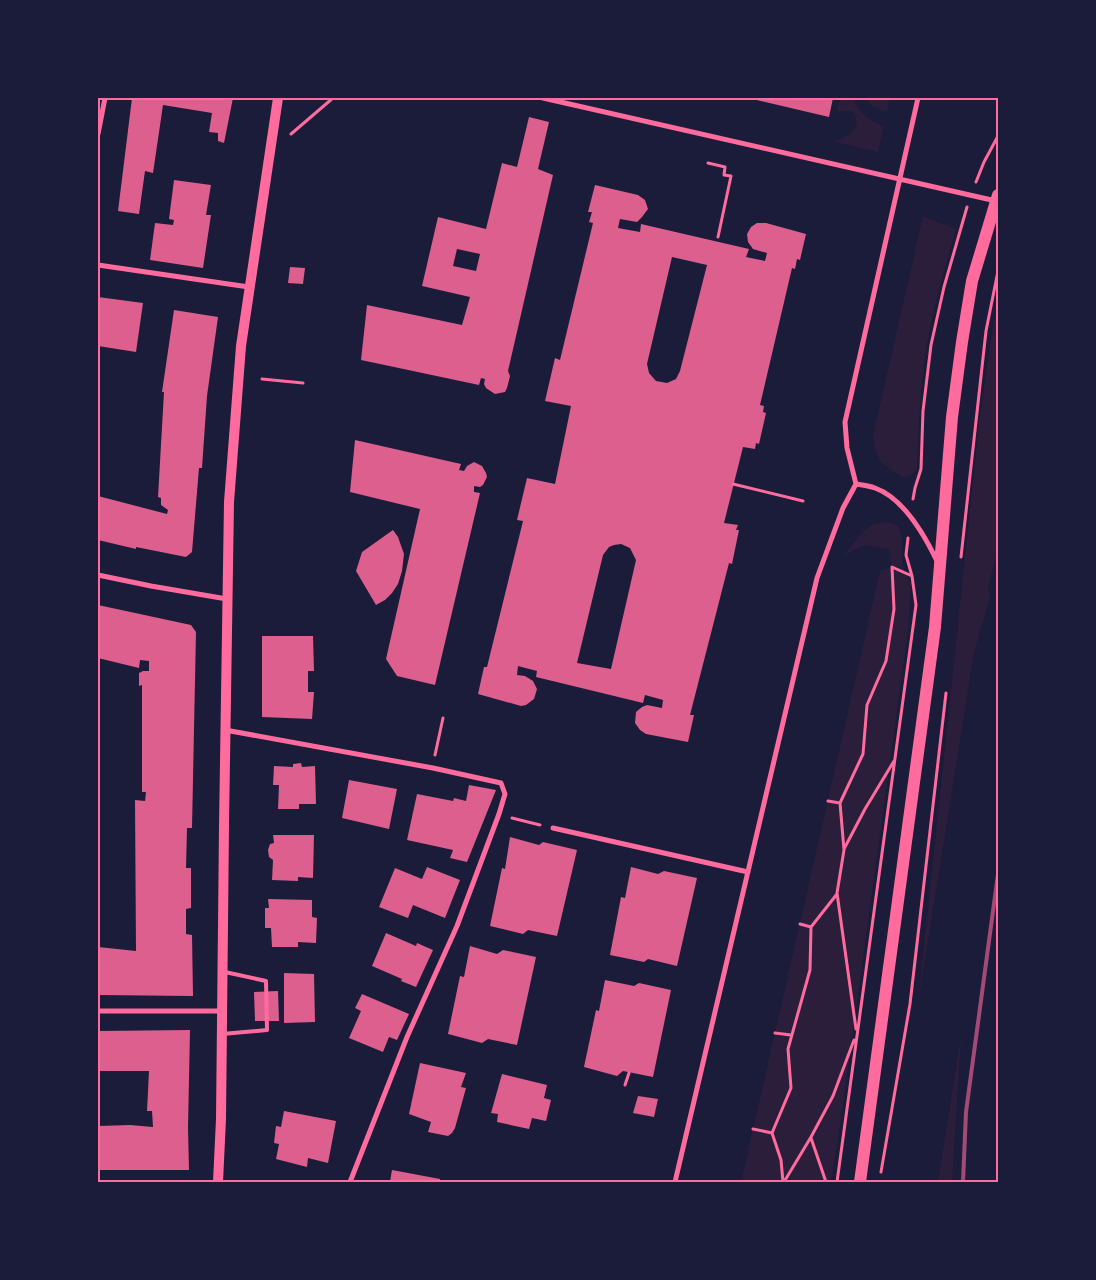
<svg xmlns="http://www.w3.org/2000/svg" width="1096" height="1280" font-family="'Noto Sans',sans-serif">
<style>
.green{fill:#2a1e3b}
.building{fill:#dd5f8e;fill-rule:evenodd}
.lines{fill:none;stroke-linecap:round;stroke-linejoin:round}
.path{stroke:#ff6b9d;stroke-width:3}
.service{stroke:#ff6b9d;stroke-width:4}
.minor{stroke:#ff6b9d;stroke-width:5}
.secondary{stroke:#ff6b9d;stroke-width:10}
.primary{stroke:#ff6b9d;stroke-width:12}
.rail{stroke:#a44b75;stroke-width:4}
.neatline{fill:none;stroke:#ff6b9d;stroke-width:2}
</style>
<rect width="100%" height="100%" fill="#1b1b3a"/>
<path class="green" d="M840,98H853C859,113 869,120 884,126L878,152L834,142C848,136 866,128 851,111H837Z
M866,98H890L887,112C879,109 869,106 866,98Z
M923,216L956,229C945,267 934,305 927,344C920,386 919,427 917,469L912,474L905,478C882,466 877,462 873,436Z
M998,304V550L988,587L990,597L974,653L918,1004L979,424L992,331Z
M888,522L898,525L902,537V565L911,584L908,631L838,1140L831,1182H741L880,571L892,567L889,549L864,545L843,556L860,535L873,524Z
M961,1036L952,1182H938Z"/>
<path class="building" d="M132,98H233L224,143L218,141V133L209,132L212,113L163,105L153,173L145,171L139,214L118,211Z
M748,98H833L829,117Z
M529,117L549,122L538,169L553,175L508,371L510,376L507,388L505,392L495,394L486,388L484,384L485,379L481,378L479,385L361,360L367,305L462,325L470,297L422,286L438,217L486,229L502,163L517,167ZM457,249L480,254L476,271L453,266Z
M174,180L211,185L206,215H211L203,268L150,260L155,223L173,225L174,220L169,219Z
M595,185L638,195L645,200L648,209L642,217L637,222L620,219L618,228L640,232L641,224L749,249L746,257L765,261L767,253L753,249L748,242L747,234L751,227L757,223H766L806,234L800,260L797,259L795,269L792,268L760,405L764,406L763,412L766,413L759,444L756,443L755,449L743,447L724,523L738,525L736,530H739L732,564L729,563L690,715H694L688,742L646,734L640,730L635,723L636,712L642,707L647,705L662,708L663,700L645,695L643,703L536,677L537,671L518,666L517,675L525,676L533,681L537,689L534,699L526,705L521,706L478,694L484,667H487L523,521L517,520L527,478L555,484L571,406L545,401L555,358L560,360L593,223L589,222L592,212H588ZM672,257L707,265L680,371L676,379L667,383L656,381L649,373L647,364ZM621,544L630,548L636,560L611,669L577,663L603,555L609,547L614,545Z
M290,267L305,268L303,284L288,283Z
M98,297L143,303L136,352L98,346Z
M174,310L218,317L207,396L202,468H199L192,552L186,557L136,547V549L98,540V496L167,514L168,510L161,505V498L158,497L164,392H162Z
M355,440L461,464L459,470L464,471L467,466L474,462L482,466L486,473L487,477L483,485L480,487L474,486V492L480,493L435,685L397,676L386,659L420,509L350,492Z
M393,530L398,537L404,554L402,571L398,584L392,593L385,600L376,605L356,571L362,552Z
M98,605L191,625L196,632L192,828H187L186,868H191V908L186,909V934L192,935L193,996L98,995V947L136,951L135,800L145,801L146,792H142V685L139,686V673L143,671H149V661L140,660L139,668L98,658Z
M262,636H313L314,671H308V692H314L312,719L262,717Z
M301,763L302,767L315,766L316,804H299V809H278L279,785H273L274,766L293,767V764Z
M349,780L397,789L389,829L342,818Z
M469,785L496,790L467,862L450,858L453,850L407,840L417,794L453,801L454,798L466,801Z
M273,835H314L313,878L298,877V881L272,880L273,860L269,857L268,850L270,844L274,843Z
M510,837L539,845L543,842L577,850L557,936L528,930L523,934L490,926L502,868L505,869Z
M427,867L460,880L445,918L413,905L408,918L379,907L395,868L422,879Z
M631,867L658,874L664,871L697,878L677,966L648,959L644,962L610,955L621,897L625,898Z
M268,899L312,900V917L317,918L316,943L298,942V947H272L271,928H265V908H269Z
M386,933L416,946L417,943L433,950L416,987L401,981L402,979L372,966Z
M470,946L497,954L503,950L536,957L517,1045L488,1039L482,1043L448,1034L460,976L464,977Z
M284,973L314,974L315,1022L284,1023Z
M605,980L634,986L639,983L671,990L653,1077L623,1071L617,1076L584,1067L596,1010L599,1011Z
M278,991L279,1021H255L254,992Z
M362,994L409,1014L397,1040L389,1037L383,1052L349,1038L361,1011L355,1008Z
M190,1030L188,1128L189,1170H98V1126L130,1125L153,1127L152,1111H147L149,1071H98V1031Z
M420,1063L466,1073L461,1087L466,1088L455,1128L452,1133L448,1136L428,1132L431,1122L409,1114Z
M502,1074L547,1085L544,1098L551,1100L546,1121L532,1118L529,1129L497,1122L498,1114L491,1113Z
M638,1096L658,1099L654,1117L633,1113Z
M284,1111L336,1121L328,1163L308,1158L307,1167L276,1159L279,1144L274,1143L276,1126L281,1127Z
M392,1170L440,1179V1182H390Z"/>
<g class="lines">
<path class="path" d="M291,134L333,98
M708,163L725,167L724,175L731,176L718,237
M976,182L984,162L998,136
M262,379L303,383
M733,484L803,501
M913,499L915,488L921,469L923,411L931,345L944,287L967,207
M961,557L986,331L998,271
M435,755L443,718
M828,801L840,803
M512,818L540,825
M844,849L865,809L894,761
M800,924L811,927
M856,1029L837,893L844,850L840,803L863,754L867,705L886,661L894,609L892,567L912,576
M775,1033L791,1035
M625,1085L629,1073
M753,1129L772,1133
M811,1138L826,1182
M881,1172L910,1004L946,693
M783,1182L781,1160L772,1133L791,1088L788,1049L810,970L811,927L837,894
M784,1182L811,1137L833,1096L854,1040
M837,1182L916,605L912,576L906,555L908,538"/>
<path class="service" d="M222,1034L267,1030L266,981L225,972"/>
<path class="minor" d="M543,98L996,201
M98,134L105,98
M98,265L249,287
M856,484C863,485 870,486 875,488C903,498 925,536 937,561
M98,575L151,586L227,599
M225,730L433,768L501,783L505,794L499,814L457,926L407,1037L350,1182
M553,828L748,872
M98,1011H222
M675,1182L817,578L843,508L856,484L847,448L845,422L918,98"/>
<path class="secondary" d="M218,1182L221,1119L224,826L229,502L241,346L278,98"/>
<path class="primary" d="M860,1182L935,627L952,417L962,342L972,281L998,195"/>
<path class="rail" d="M963,1182L966,1112L998,874"/>
</g>
<rect width="1096" height="1280" fill="none" stroke="#1b1b3a" stroke-width="198"/>
<rect x="99" y="99" width="898" height="1082" class="neatline"/>
</svg>
